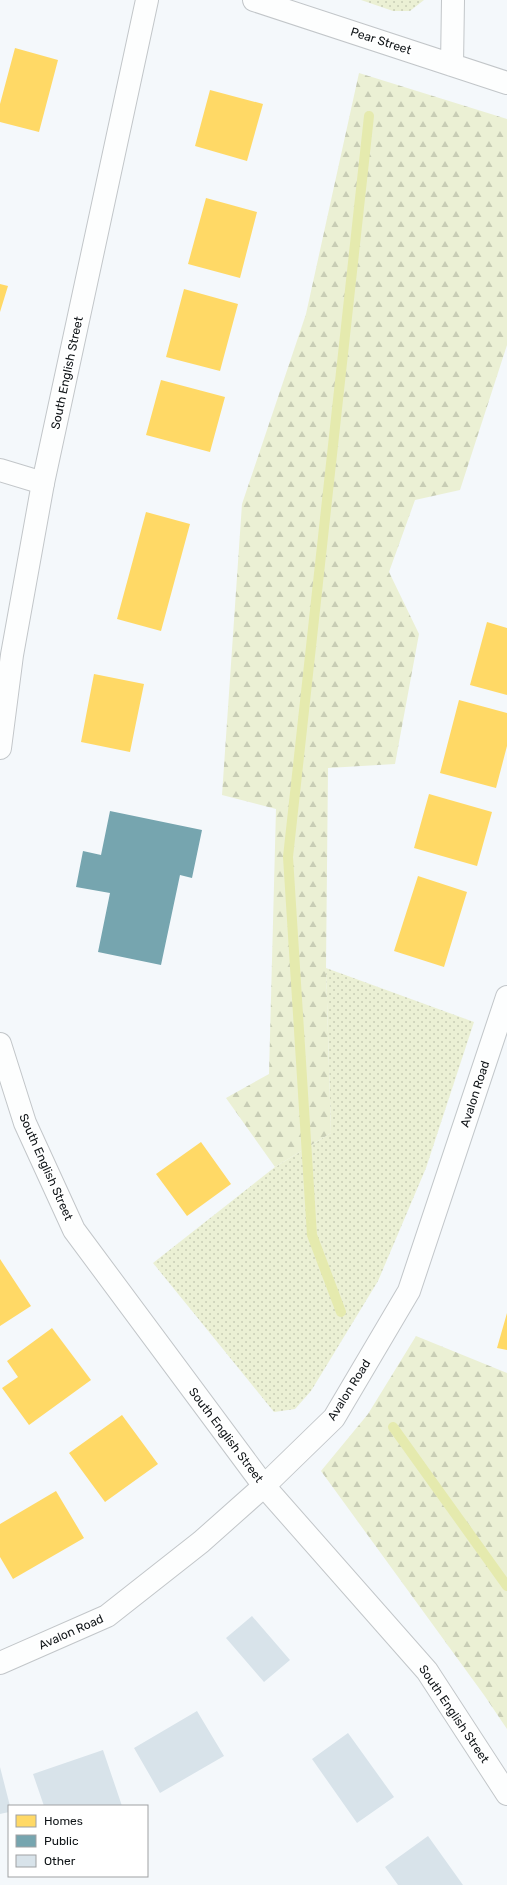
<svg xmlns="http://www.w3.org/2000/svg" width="507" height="1885" font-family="Rubik,sans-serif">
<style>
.grass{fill:url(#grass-dots)}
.forest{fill:url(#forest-firs)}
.homes{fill:#ffd966}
.public{fill:#76a5af}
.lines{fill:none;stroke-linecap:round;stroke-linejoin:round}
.stream{stroke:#e5eaae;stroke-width:10}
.building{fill:#d8e3ea}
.minor-casing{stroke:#c2c6c9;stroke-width:24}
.tertiary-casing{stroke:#c2c6c9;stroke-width:24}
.minor{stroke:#fdfefe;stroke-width:22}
.tertiary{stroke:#fdfefe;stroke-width:22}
.labels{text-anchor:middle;stroke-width:4;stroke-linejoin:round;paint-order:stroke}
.street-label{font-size:12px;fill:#101518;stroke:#fff}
</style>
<defs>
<pattern id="grass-dots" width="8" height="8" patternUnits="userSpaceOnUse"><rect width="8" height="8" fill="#ebf0d4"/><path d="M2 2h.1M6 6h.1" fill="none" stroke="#c8cdb5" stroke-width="1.8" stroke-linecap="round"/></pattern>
<pattern id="forest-firs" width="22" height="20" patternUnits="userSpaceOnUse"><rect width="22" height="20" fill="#ebf0d4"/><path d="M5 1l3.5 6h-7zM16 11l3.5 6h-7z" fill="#c8cdb5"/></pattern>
</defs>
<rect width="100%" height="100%" fill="#f4f8fb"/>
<path class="grass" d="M361,0H424L410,11H393Z
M326,968L474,1022L426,1168L378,1281L311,1391L295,1409L274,1412L153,1263L275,1167L331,1133Z"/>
<path class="forest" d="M359,73L507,119V345L460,490L415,500L389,572L419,634L395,764L328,768L326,968L331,1133L275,1167L226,1098L269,1074L276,809L222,795L242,504L306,314Z
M416,1336L507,1373V1729L484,1695L321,1471L368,1414Z"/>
<path class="homes" d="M15,48L58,60L39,132L0,122V104Z
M210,90L263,104L247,161L195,146Z
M206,198L257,212L240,278L188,264Z
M0,284L8,286L0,312Z
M184,289L238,304L220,371L166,357Z
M161,380L225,397L210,452L146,435Z
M146,512L190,524L161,631L117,619Z
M487,622L507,628V695L470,685Z
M94,674L144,684L130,752L81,742Z
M459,700L507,713V746L496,788L440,773Z
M429,794L492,812L477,866L414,848Z
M418,876L467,892L444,967L394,951Z
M201,1142L231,1184L187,1216L156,1174Z
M0,1259L31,1306L0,1326Z
M507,1313V1350L497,1348Z
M52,1328L91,1380L29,1425L2,1388L18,1377L7,1361Z
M122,1415L158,1464L105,1502L69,1453Z
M56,1491L84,1538L13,1579L0,1557V1524Z"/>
<path class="public" d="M110,811L202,830L192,878L180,875L161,965L98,952L110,893L76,887L83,851L101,855Z"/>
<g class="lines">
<path class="stream" d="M341,1312L312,1235L288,857L369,116
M393,1427L507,1586"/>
</g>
<path class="building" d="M252,1616L290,1660L264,1682L226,1638Z
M197,1711L224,1756L160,1793L134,1748Z
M348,1733L394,1797L357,1823L312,1759Z
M103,1750L122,1806H44L33,1774Z
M0,1767L10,1806L9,1812L0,1814Z
M428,1836L463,1885H398L385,1867Z"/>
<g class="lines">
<defs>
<path id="minor" d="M254,0L507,83
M452,65L453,0
M0,470L43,483
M0,1663L107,1616L201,1542L264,1486L334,1418L409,1291L507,997"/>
<path id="tertiary" d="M0,748L12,655L43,483L147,0
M0,1044L25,1123L74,1230L264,1486L427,1671L507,1794"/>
</defs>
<use href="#minor" class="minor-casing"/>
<use href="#tertiary" class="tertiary-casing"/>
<use href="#minor" class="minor"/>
<use href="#tertiary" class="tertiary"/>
</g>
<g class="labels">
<g class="street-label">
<text transform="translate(381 41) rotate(18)" y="4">Pear Street</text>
<text transform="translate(67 373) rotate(-78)" y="4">South English Street</text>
<text transform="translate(475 1094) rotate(-72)" y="4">Avalon Road</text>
<text transform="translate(46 1167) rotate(66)" y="4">South English Street</text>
<text transform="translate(349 1390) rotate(-58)" y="4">Avalon Road</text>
<text transform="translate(226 1435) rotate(53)" y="4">South English Street</text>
<text transform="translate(71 1632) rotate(-24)" y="4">Avalon Road</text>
<text transform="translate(454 1714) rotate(56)" y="4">South English Street</text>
</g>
</g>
<rect x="8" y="1805" width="140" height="72" fill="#ffffff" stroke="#9fa1a3"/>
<rect x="16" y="1815" width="20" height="12" fill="#ffd966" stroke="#9fa1a3"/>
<text x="44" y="1825" font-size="12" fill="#101518">Homes</text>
<rect x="16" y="1835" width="20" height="12" fill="#76a5af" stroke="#9fa1a3"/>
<text x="44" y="1845" font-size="12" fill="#101518">Public</text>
<rect x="16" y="1855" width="20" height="12" fill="#d8e3ea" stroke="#9fa1a3"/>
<text x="44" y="1865" font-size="12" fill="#101518">Other</text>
</svg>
